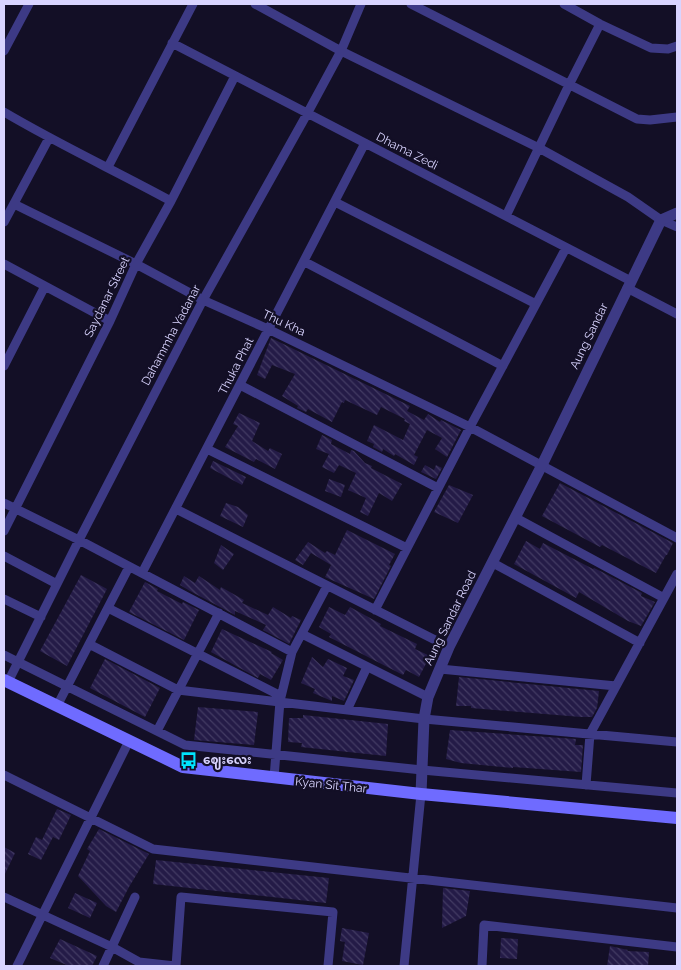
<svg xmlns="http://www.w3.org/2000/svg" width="681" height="970" font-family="Raleway,'Noto Sans Myanmar',sans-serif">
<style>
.building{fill:url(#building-back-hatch)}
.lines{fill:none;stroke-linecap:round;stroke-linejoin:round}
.minor{stroke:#3d3a85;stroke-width:9}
.tertiary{stroke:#3d3a85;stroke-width:11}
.secondary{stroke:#6f6bff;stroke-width:12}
.labels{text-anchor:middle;stroke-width:4.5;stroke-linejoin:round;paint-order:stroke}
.street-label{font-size:12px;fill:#d9d4ff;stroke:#130f26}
.poi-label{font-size:12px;font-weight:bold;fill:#d9d4ff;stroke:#130f26;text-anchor:start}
</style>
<defs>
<pattern id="building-back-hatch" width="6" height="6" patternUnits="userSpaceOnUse" patternTransform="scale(1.25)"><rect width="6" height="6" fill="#241b47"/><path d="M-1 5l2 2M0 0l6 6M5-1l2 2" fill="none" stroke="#433b63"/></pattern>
</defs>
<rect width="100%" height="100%" fill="#130f26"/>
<path class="building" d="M271,338L410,406L407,411L424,420L428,414L440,422L441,420L461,430L447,457L435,449L442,438L427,430L414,455L418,457L414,465L395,454L394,456L383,449L382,452L373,447L374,444L367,441L374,425L403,440L410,424L404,421L405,419L381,407L377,415L345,400L344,403L342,402L332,422L308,409L306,412L297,408L298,406L282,396L295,374L272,365L265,379L257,375Z
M239,413L260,423L252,441L268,451L270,448L282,454L275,469L256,459L254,462L225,447L238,426L233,424Z
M322,435L332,440L331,444L350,454L351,450L354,451L365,463L372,466L371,468L402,484L392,501L379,493L368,516L360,512L366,498L348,490L356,473L339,465L334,473L322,467L329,454L316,449Z
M213,461L246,477L242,485L210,468Z
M425,465L434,470L436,465L442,468L436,479L421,472Z
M329,479L345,485L341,497L325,491Z
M560,483L673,543L667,555H666L656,573L602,545L600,547L542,516Z
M449,485L473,495L458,523L434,512Z
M226,503L238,507L248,515L243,527L220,516Z
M347,530L395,554L389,565L391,566L374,599L325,577L331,565L311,553L303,565L295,560L308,542L325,553L327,551L335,555Z
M526,541L540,549L543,543L593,569L594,568L602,572L642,593L641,596L655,602L641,626L628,621L579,592L576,598L514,564Z
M221,545L234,554L223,570L214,563Z
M81,575L107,589L67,666L40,651Z
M184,576L195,583L199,576L220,590L221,587L244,600L242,603L268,615L273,607L291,618L292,616L301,620L289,644L263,630L266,625L235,611V615L190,591L180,585Z
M145,582L158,589L157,591L182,604L183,602L199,610L184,640L129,612Z
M329,607L345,615L350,607L381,624L380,626L417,644L415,649L430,656L419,677L406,670L403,675L329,637L331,634L319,627Z
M222,629L272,652L271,653L283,660L271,680L260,674L258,678L211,652Z
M312,657L323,667L328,659L347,668L343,676L354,680L344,701L332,696V701L313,693L315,689L301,683Z
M105,659L160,688L145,717L90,688Z
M459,677L599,691L597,708L592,717H581L471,708V706H456Z
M198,707L258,712L254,745L194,740Z
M303,715L388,724L386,756L301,747L302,743L288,742L289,718H303Z
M450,730L576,739L575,745H583L581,772L513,767V768L461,763L446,759Z
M57,809L71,815L59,840L53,837L41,860L28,854L36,837L42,840Z
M99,829L149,854L129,887L116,912L106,906L78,876L90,851L87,849Z
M4,847L15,853L4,876Z
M156,860L329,878L326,903L153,884Z
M443,888L470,891L466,916L442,928Z
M75,893L97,903L90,918L68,908Z
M342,928L369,933L363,965L342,961L345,942L340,941Z
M501,938L518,939L517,959L500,958Z
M60,939L97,956L92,966H69L50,958Z
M610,946L628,950L627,951L649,952L648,966H607Z"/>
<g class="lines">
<path class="minor" d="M255,4L341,51L539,148L628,197L661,220L677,227
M411,4L637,119L650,120L677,117
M564,4L600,24L651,48L668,49L677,46
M172,43L631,281
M4,51L29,4
M4,112C58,144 116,171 171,201
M108,167L193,4
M335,202L536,304
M14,204L136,264L203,300L268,329L470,427L677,538
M506,216L569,85L600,24
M4,222L49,138
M305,262L503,366
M4,264L110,321
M627,288L677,314
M4,366L45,286
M240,385L438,488
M207,449L407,548
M4,503L79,540L292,652
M176,509L449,647
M516,518L664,598
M4,531L110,321L136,264L171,201L235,76
M4,556L57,584
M493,563L640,643
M142,573L365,143
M4,599L41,617
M108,608L281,696
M375,610L470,427L566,248
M302,634L428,697
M89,644L178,690L424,719L677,742
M4,655L185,745L422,770L677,793
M440,669L616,686
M8,682L79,540L203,300L307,114L341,51L361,4
M57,706L129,567
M347,710L367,667
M157,731L219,613
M4,775L153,849L677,908
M274,778L280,701L292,652L327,586
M586,785L590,734L677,574
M4,897L112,947L139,962L175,966
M17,966L129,741
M103,966L135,897
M176,966L181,897L333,912L328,966
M404,966L421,794
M482,966L484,925L677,947"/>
<path class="tertiary" d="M421,794L424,719L428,697L449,647L542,465L661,220L677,213"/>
<path class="secondary" d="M4,680L183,767L421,794L677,818"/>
</g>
<defs>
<symbol id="bus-bare" viewBox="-9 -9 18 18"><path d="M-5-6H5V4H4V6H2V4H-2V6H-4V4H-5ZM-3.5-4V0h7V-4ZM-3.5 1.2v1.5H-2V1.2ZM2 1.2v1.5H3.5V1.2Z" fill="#00e5ff" stroke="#130f26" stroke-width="2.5" paint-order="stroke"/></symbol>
</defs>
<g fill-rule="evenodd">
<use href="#bus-bare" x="176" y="748" width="25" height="25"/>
</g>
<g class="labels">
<g class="street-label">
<text transform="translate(407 151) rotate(27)" y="4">Dhama Zedi</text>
<text transform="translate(107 297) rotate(-64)" y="4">Saydanar Street</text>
<text transform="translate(284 323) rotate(25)" y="4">Thu Kha</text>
<text transform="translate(171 335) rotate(-62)" y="4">Dahammha Yadanar</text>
<text transform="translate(589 336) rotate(-64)" y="4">Aung Sandar</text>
<text transform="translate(236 366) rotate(-63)" y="4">Thuka Phat</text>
<text transform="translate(450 618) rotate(-64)" y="4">Aung Sandar Road</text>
<text transform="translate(331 785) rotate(6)" y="4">Kyan Sit Thar</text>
</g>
<g class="poi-label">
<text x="203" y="764">ဈေးလေး</text>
</g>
</g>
<rect width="681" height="970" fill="none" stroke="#d9d4ff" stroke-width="10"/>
</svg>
